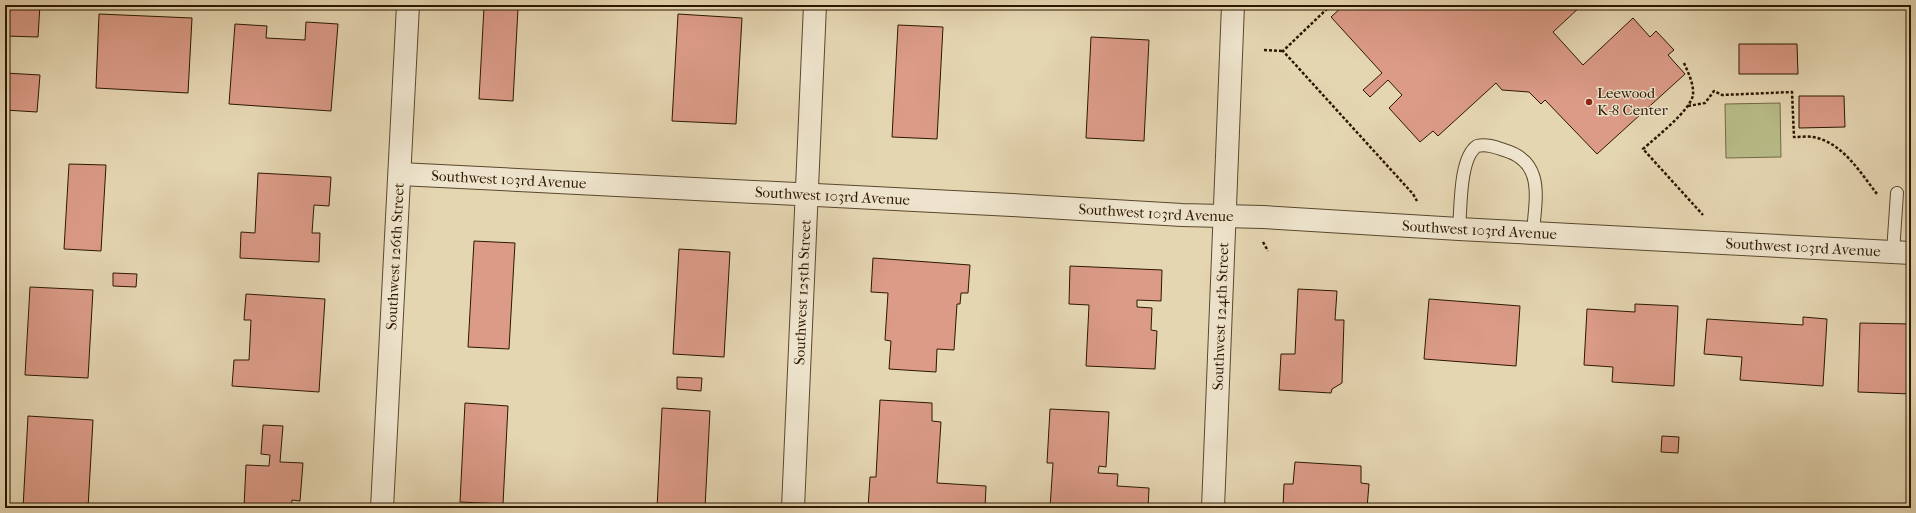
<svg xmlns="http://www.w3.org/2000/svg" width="1916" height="513" font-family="'IM FELL French Canon',serif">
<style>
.green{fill:#b8bd89;stroke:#726a44}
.building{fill:#db9b87;stroke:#2c1700}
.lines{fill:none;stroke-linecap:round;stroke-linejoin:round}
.lane-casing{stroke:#5a472c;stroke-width:14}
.street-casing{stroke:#5a472c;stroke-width:24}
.path{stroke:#2c1700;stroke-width:2.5;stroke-dasharray:3 2;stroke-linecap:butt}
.lane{stroke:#eee4cd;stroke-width:12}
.street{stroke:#eee4cd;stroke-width:22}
.poi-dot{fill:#8f2418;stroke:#eee4cd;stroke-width:1.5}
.labels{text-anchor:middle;stroke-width:3;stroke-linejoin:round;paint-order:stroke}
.poi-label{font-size:15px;fill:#2c1700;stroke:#eee4cd;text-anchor:start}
.street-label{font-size:15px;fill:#2c1700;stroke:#eee4cd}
</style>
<rect width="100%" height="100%" fill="#e5d6b2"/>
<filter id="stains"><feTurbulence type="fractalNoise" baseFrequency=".005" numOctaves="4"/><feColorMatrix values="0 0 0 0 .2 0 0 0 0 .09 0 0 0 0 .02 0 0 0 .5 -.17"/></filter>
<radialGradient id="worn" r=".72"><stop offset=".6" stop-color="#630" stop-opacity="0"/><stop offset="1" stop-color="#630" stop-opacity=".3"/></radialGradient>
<path class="green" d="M1780,103L1781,157L1726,158L1725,104Z"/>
<path class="building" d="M5,5H40L38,37L5,36Z
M1344,5H1582L1553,32L1583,65L1633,18L1650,37L1656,31L1674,50L1668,55L1685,74L1597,154L1545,100L1541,104L1529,92L1502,90L1496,83L1438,136L1433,131L1420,142L1389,108L1402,95L1388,80L1370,97L1363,90L1382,73L1331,17Z
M484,7L518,9L513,101L479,99Z
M99,14L192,18L188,93L96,88Z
M678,14L742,18L736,124L672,121Z
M306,22L338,24L331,111L229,104L235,24L267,26L266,38L305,40Z
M898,25L943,27L937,139L892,137Z
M1091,37L1149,40L1144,141L1086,138Z
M1739,44H1797L1798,74H1739Z
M5,73L40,75L37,112L5,110Z
M1799,96H1844L1845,127L1799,128Z
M69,164L106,165L101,251L64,249Z
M258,173L331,177L329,206L314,205L312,233H320L319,262L240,258L241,232L255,233Z
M474,241L515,243L509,349L468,347Z
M679,249L730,252L724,357L673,354Z
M873,258L970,265L968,293H961L960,304H957L954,350L937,349L936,372L889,369L891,341L885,340L888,293L871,292Z
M1070,266L1162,270L1161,301L1137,300V307L1152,308L1151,330L1157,331L1155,369L1086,366L1089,305L1069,304Z
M113,273L137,274L136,287L113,286Z
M30,287L93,290L88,378L25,375Z
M1298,289L1337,291L1335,320H1344L1342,383L1332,389L1331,393L1279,390L1281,354H1295Z
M246,294L325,299L319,392L232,386L234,360H249L251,320H244Z
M1429,299L1520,306L1516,366L1424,359Z
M1635,304L1678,306L1674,386L1612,382L1613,367L1584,365L1587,309L1635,312Z
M1803,317L1827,319L1823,386L1740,380L1742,357L1704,354L1707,319L1803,325Z
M1860,323L1911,324V394L1858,392Z
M677,377L702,378L701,391L677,389Z
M880,400L932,403V421L941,422L937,483L986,486L985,508H868L870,477H876Z
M465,403L508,406L503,504L460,502Z
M662,408L710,411L705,508H657Z
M1050,409L1109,412L1106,467L1099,466L1098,473L1118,474L1117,486L1149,488L1148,508H1050L1053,463H1047Z
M28,416L93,420L88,508H23Z
M263,425L283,426L280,462L303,463L300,501L292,500L291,508L244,507L246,465L269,466L270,455L261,454Z
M1662,436L1679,437L1678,453L1661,452Z
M1295,462L1361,466V483L1369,484L1367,508H1283L1284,484H1293Z"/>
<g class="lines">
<defs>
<path id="lane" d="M1459,229C1461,209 1459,158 1477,146C1487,144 1495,147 1504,150C1546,162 1535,200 1533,233
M1893,252L1897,193"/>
<g id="street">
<path id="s1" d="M400,174L1012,205L1182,215L1263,217L1459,229L1911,253"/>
<path id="s2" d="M382,508L408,5"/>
<path id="s3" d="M793,508L815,5"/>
<path id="s4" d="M1213,508L1233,5"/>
</g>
</defs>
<use href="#lane" class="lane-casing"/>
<use href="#street" class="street-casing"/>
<path class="path" d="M1331,5L1283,51L1413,194L1417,201
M1264,50L1283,51
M1684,63C1688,72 1694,84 1693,95C1690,111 1655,138 1643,149L1703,215
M1688,106L1705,103L1714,91L1722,95L1792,92L1794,137C1800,137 1807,136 1813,137C1842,142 1860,172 1877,194
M1263,242L1268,251"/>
<use href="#lane" class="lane"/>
<use href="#street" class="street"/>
</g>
<circle class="poi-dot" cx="1589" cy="102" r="4"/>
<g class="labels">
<g class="poi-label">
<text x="1597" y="98">Leewood<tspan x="1597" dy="17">K-8 Center</tspan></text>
</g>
<g class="street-label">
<text dy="5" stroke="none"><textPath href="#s1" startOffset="109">Southwest 103rd Avenue</textPath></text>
<text dy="5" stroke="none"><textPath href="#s1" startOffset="433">Southwest 103rd Avenue</textPath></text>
<text dy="5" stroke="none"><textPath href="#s1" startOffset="757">Southwest 103rd Avenue</textPath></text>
<text dy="5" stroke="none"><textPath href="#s1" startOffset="1081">Southwest 103rd Avenue</textPath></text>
<text dy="5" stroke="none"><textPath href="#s1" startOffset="1405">Southwest 103rd Avenue</textPath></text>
<text dy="5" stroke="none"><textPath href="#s2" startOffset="252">Southwest 126th Street</textPath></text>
<text dy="5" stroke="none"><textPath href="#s3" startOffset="216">Southwest 125th Street</textPath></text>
<text dy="5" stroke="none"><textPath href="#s4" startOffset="192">Southwest 124th Street</textPath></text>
</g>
</g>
<rect width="1916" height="513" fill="none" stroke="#e5d6b2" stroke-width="20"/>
<rect x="6" y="6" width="1904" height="501" fill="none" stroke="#2c1700" stroke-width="2"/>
<rect x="10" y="10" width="1896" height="493" fill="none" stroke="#2c1700"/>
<rect width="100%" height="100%" filter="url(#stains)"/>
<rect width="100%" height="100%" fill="url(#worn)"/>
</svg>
